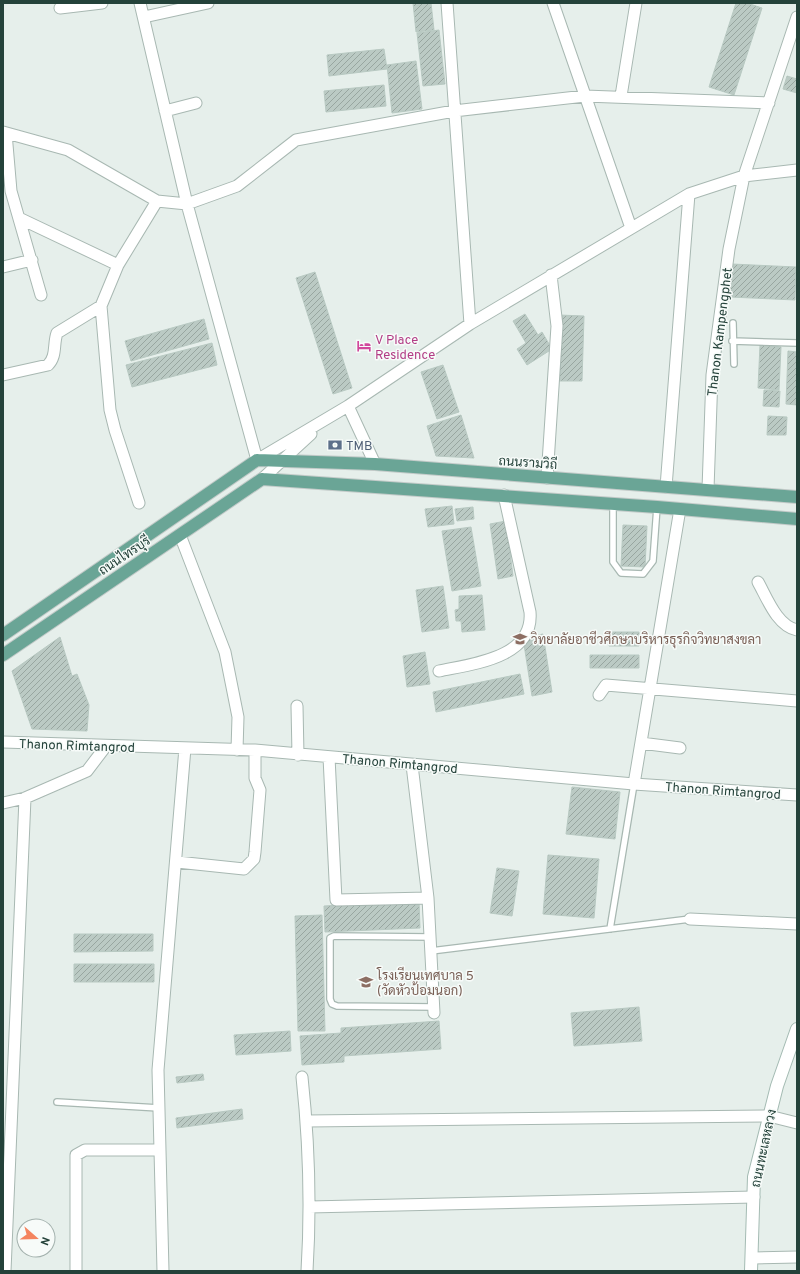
<svg xmlns="http://www.w3.org/2000/svg" width="800" height="1274" font-family="Overpass,Sarabun,sans-serif">
<style>
.building{fill:url(#building-hatch);stroke:#b8c9c2}
.lines{fill:none;stroke-linecap:round;stroke-linejoin:round}
.service-casing{stroke:#a8b8b2;stroke-width:8}
.minor-casing{stroke:#a8b8b2;stroke-width:13}
.secondary-casing{stroke:#a4bbb3;stroke-width:14}
.primary-casing{stroke:#c2cac8;stroke-width:14}
.service{stroke:#fff;stroke-width:5.5}
.minor{stroke:#fff;stroke-width:11}
.secondary{stroke:#fff;stroke-width:12}
.primary{stroke:#6aa596;stroke-width:12}
.labels{text-anchor:middle;stroke-width:3;stroke-linejoin:round;paint-order:stroke}
.street-label{font-size:13px;fill:#24423a;stroke:#f7fbf9}
.hotel-label{font-size:13px;fill:#b23c85;stroke:#f7fbf9;text-anchor:start}
.service-label{font-size:13px;fill:#4e5e75;stroke:#f7fbf9;text-anchor:start}
.education-label{font-size:13px;fill:#785e54;stroke:#f7fbf9;text-anchor:start}
</style>
<defs>
<pattern id="building-hatch" width="6" height="6" patternUnits="userSpaceOnUse"><rect width="6" height="6" fill="#bbcac4"/><path d="M-1 1l2-2M0 6l6-6M5 7l2-2" fill="none" stroke="#98a6a0"/></pattern>
</defs>
<rect width="100%" height="100%" fill="#e6efeb"/>
<path class="building" d="M413,3H431L434,30L416,32Z
M736,3H747L762,8L734,95L709,87Z
M439,30L445,84L423,86L417,33Z
M384,49L387,69L329,76L327,55Z
M416,61L422,109L392,113L387,65Z
M787,76L797,79V93L783,89Z
M384,85L386,106L326,112L324,91Z
M732,264L796,267L795,300L730,297Z
M315,272L352,388L333,394L296,278Z
M525,314L538,335L542,332L552,349L527,365L517,349L526,343L513,321Z
M559,315L584,316L582,381H558Z
M204,319L209,339L131,361L125,341Z
M212,343L217,365L132,387L126,365Z
M760,345L781,347L779,390L758,388Z
M788,351L797,352V405L786,404Z
M443,365L459,412L437,419L421,372Z
M764,390L780,391L779,407L763,406Z
M461,415L474,458L436,456L427,426Z
M768,416L787,417L786,435H767Z
M452,506L454,524L428,527L425,509Z
M473,507L474,519L457,521L455,509Z
M506,521L513,576L498,579L490,524Z
M623,525L647,526L645,567L621,566Z
M471,527L481,586L452,591L442,531Z
M443,586L449,628L422,632L416,590Z
M482,595L485,630L462,632L461,621H456L455,610L459,609V596Z
M610,632H639V646H609Z
M543,634L552,692L532,696L523,638Z
M60,637L72,676L77,674L89,705L87,731L32,729L12,671Z
M425,652L430,684L407,687L403,656Z
M590,655H639V668H590Z
M520,674L524,694L436,712L433,692Z
M572,787L620,792L615,839L566,834Z
M548,855L599,859L594,918L543,914Z
M497,868L519,871L512,916L490,913Z
M419,901L420,928L325,932L324,906Z
M322,915L325,1031H298L295,916Z
M74,934H153V951L74,952Z
M74,964H154V982H74Z
M639,1007L642,1041L574,1046L571,1013Z
M439,1021L441,1049L344,1056V1062L302,1065L300,1036L341,1033V1028Z
M290,1031L291,1051L236,1055L234,1035Z
M203,1074L204,1080L177,1083L176,1077Z
M242,1109L243,1119L177,1128L176,1118Z"/>
<g class="lines">
<defs>
<path id="service" d="M733,323L734,364
M732,341L797,343
M613,504V562L621,573L643,574L653,561L657,507
M610,929L634,784
M430,937L334,936L330,938V999L332,1004L337,1006L434,1007
M431,951L690,919
M57,1102L159,1108"/>
<path id="minor" d="M140,3L187,204L257,460L348,406L470,324L689,194L744,176L797,170
M447,3L470,324
M553,3L631,228
M60,8L102,3
M144,17L208,3
M621,96L636,3
M165,111L196,103
M3,132L68,150L157,201L187,204L237,186L296,140L454,111L585,96L769,103
M6,133L11,191L41,295
M19,218L118,265
M3,267L32,260
M3,375L48,365C57,356 53,344 57,333L101,306
M348,406L375,464
M547,478L557,326L551,275
M262,479L311,434
M666,487L689,194
M708,489L712,375L729,249L744,176L797,17
M139,503L115,430L110,410L101,306L118,265L157,201
M180,535L225,652L238,717L237,750
M758,582C767,598 777,626 797,630
M439,671C472,664 534,658 530,612L504,495
M599,695L606,685L797,701
M297,706L298,755
M3,742L255,750L634,784L797,795
M641,743L680,748
M329,757L336,900L428,898
M412,765L428,898L434,1013
M634,784L680,509
M3,803L25,798L87,771L106,746
M177,862L244,869L254,859L255,852L260,790L255,778V750
M690,919L797,924
M302,1077C309,1142 311,1207 307,1271
M307,1121L769,1116L797,1123
M309,1207L754,1197
M753,1258L797,1257
M5,1271L25,798
M76,1271V1155L85,1150H160
M163,1271L158,1070L185,748"/>
<path id="secondary" d="M751,1271L754,1177L777,1086L797,1029"/>
<path id="primary" d="M257,460L375,464L797,497
M262,479L657,507L797,519
M3,635L257,460
M3,655L262,479"/>
</defs>
<use href="#service" class="service-casing"/>
<use href="#minor" class="minor-casing"/>
<use href="#secondary" class="secondary-casing"/>
<use href="#primary" class="primary-casing"/>
<use href="#service" class="service"/>
<use href="#minor" class="minor"/>
<use href="#secondary" class="secondary"/>
<use href="#primary" class="primary"/>
</g>
<defs>
<symbol id="hotel-bare" viewBox="-9 -9 18 18"><path d="M-6-4.5h1.5V1H6V5H4.5V3h-9V5H-6ZM-4 0a1.8 1.8 0 1 1 3.6 0ZM.5 0V-2.5h3Q6-2.5 6 0Z" fill="#d1479c" stroke="#f7fbf9" stroke-width="2.5" paint-order="stroke"/></symbol>
<symbol id="bank-bare" viewBox="-9 -9 18 18"><path d="M-6-4H6V4H-6ZM0-2.3a2.3 2.3 0 1 0 0 4.6a2.3 2.3 0 1 0 0-4.6Z" fill="#5c6f8a" stroke="#f7fbf9" stroke-width="2.5" paint-order="stroke"/></symbol>
<symbol id="school-bare" viewBox="-9 -9 18 18"><path d="M0-5L7-2L0 1L-7-2ZM-4 1L0 2.5L4 1V4Q0 6-4 4Z" fill="#8d6e63" stroke="#f7fbf9" stroke-width="2.5" paint-order="stroke"/></symbol>
</defs>
<g fill-rule="evenodd">
<use href="#hotel-bare" x="354" y="336" width="20" height="20"/>
<use href="#bank-bare" x="325" y="435" width="20" height="20"/>
<use href="#school-bare" x="510" y="629" width="20" height="20"/>
<use href="#school-bare" x="356" y="972" width="20" height="20"/>
</g>
<g class="labels">
<g class="street-label">
<text transform="translate(719 332) rotate(-83)" y="5">Thanon Kampengphet</text>
<text transform="translate(528 462) rotate(4)" y="5">ถนนรามวิถี</text>
<text transform="translate(124 555) rotate(-34)" y="5">ถนนไทรบุรี</text>
<text transform="translate(77 745) rotate(2)" y="5">Thanon Rimtangrod</text>
<text transform="translate(400 763) rotate(5)" y="5">Thanon Rimtangrod</text>
<text transform="translate(723 790) rotate(4)" y="5">Thanon Rimtangrod</text>
<text transform="translate(763 1148) rotate(-78)" y="5">ถนนทะเลหลวง</text>
</g>
<g class="hotel-label">
<text x="375" y="344">V Place<tspan x="375" dy="15">Residence</tspan></text>
</g>
<g class="service-label">
<text x="346" y="450">TMB</text>
</g>
<g class="education-label">
<text x="531" y="644">วิทยาลัยอาชีวศึกษาบริหารธุรกิจวิทยาสงขลา</text>
<text x="377" y="980">โรงเรียนเทศบาล 5<tspan x="377" dy="15">(วัดหัวป้อมนอก)</tspan></text>
</g>
</g>
<rect width="800" height="1274" fill="none" stroke="#24423a" stroke-width="8"/>
<g transform="translate(36 1238) rotate(110)"><circle r="19" fill="#f7fbf9" stroke="#a3b1ad"/>
<path d="M0-3L7 15L0 10L-7 15Z" fill="#f4845f"/>
<text y="-6" font-size="11" font-weight="bold" text-anchor="middle" fill="#24423a">N</text>
</g>
</svg>
